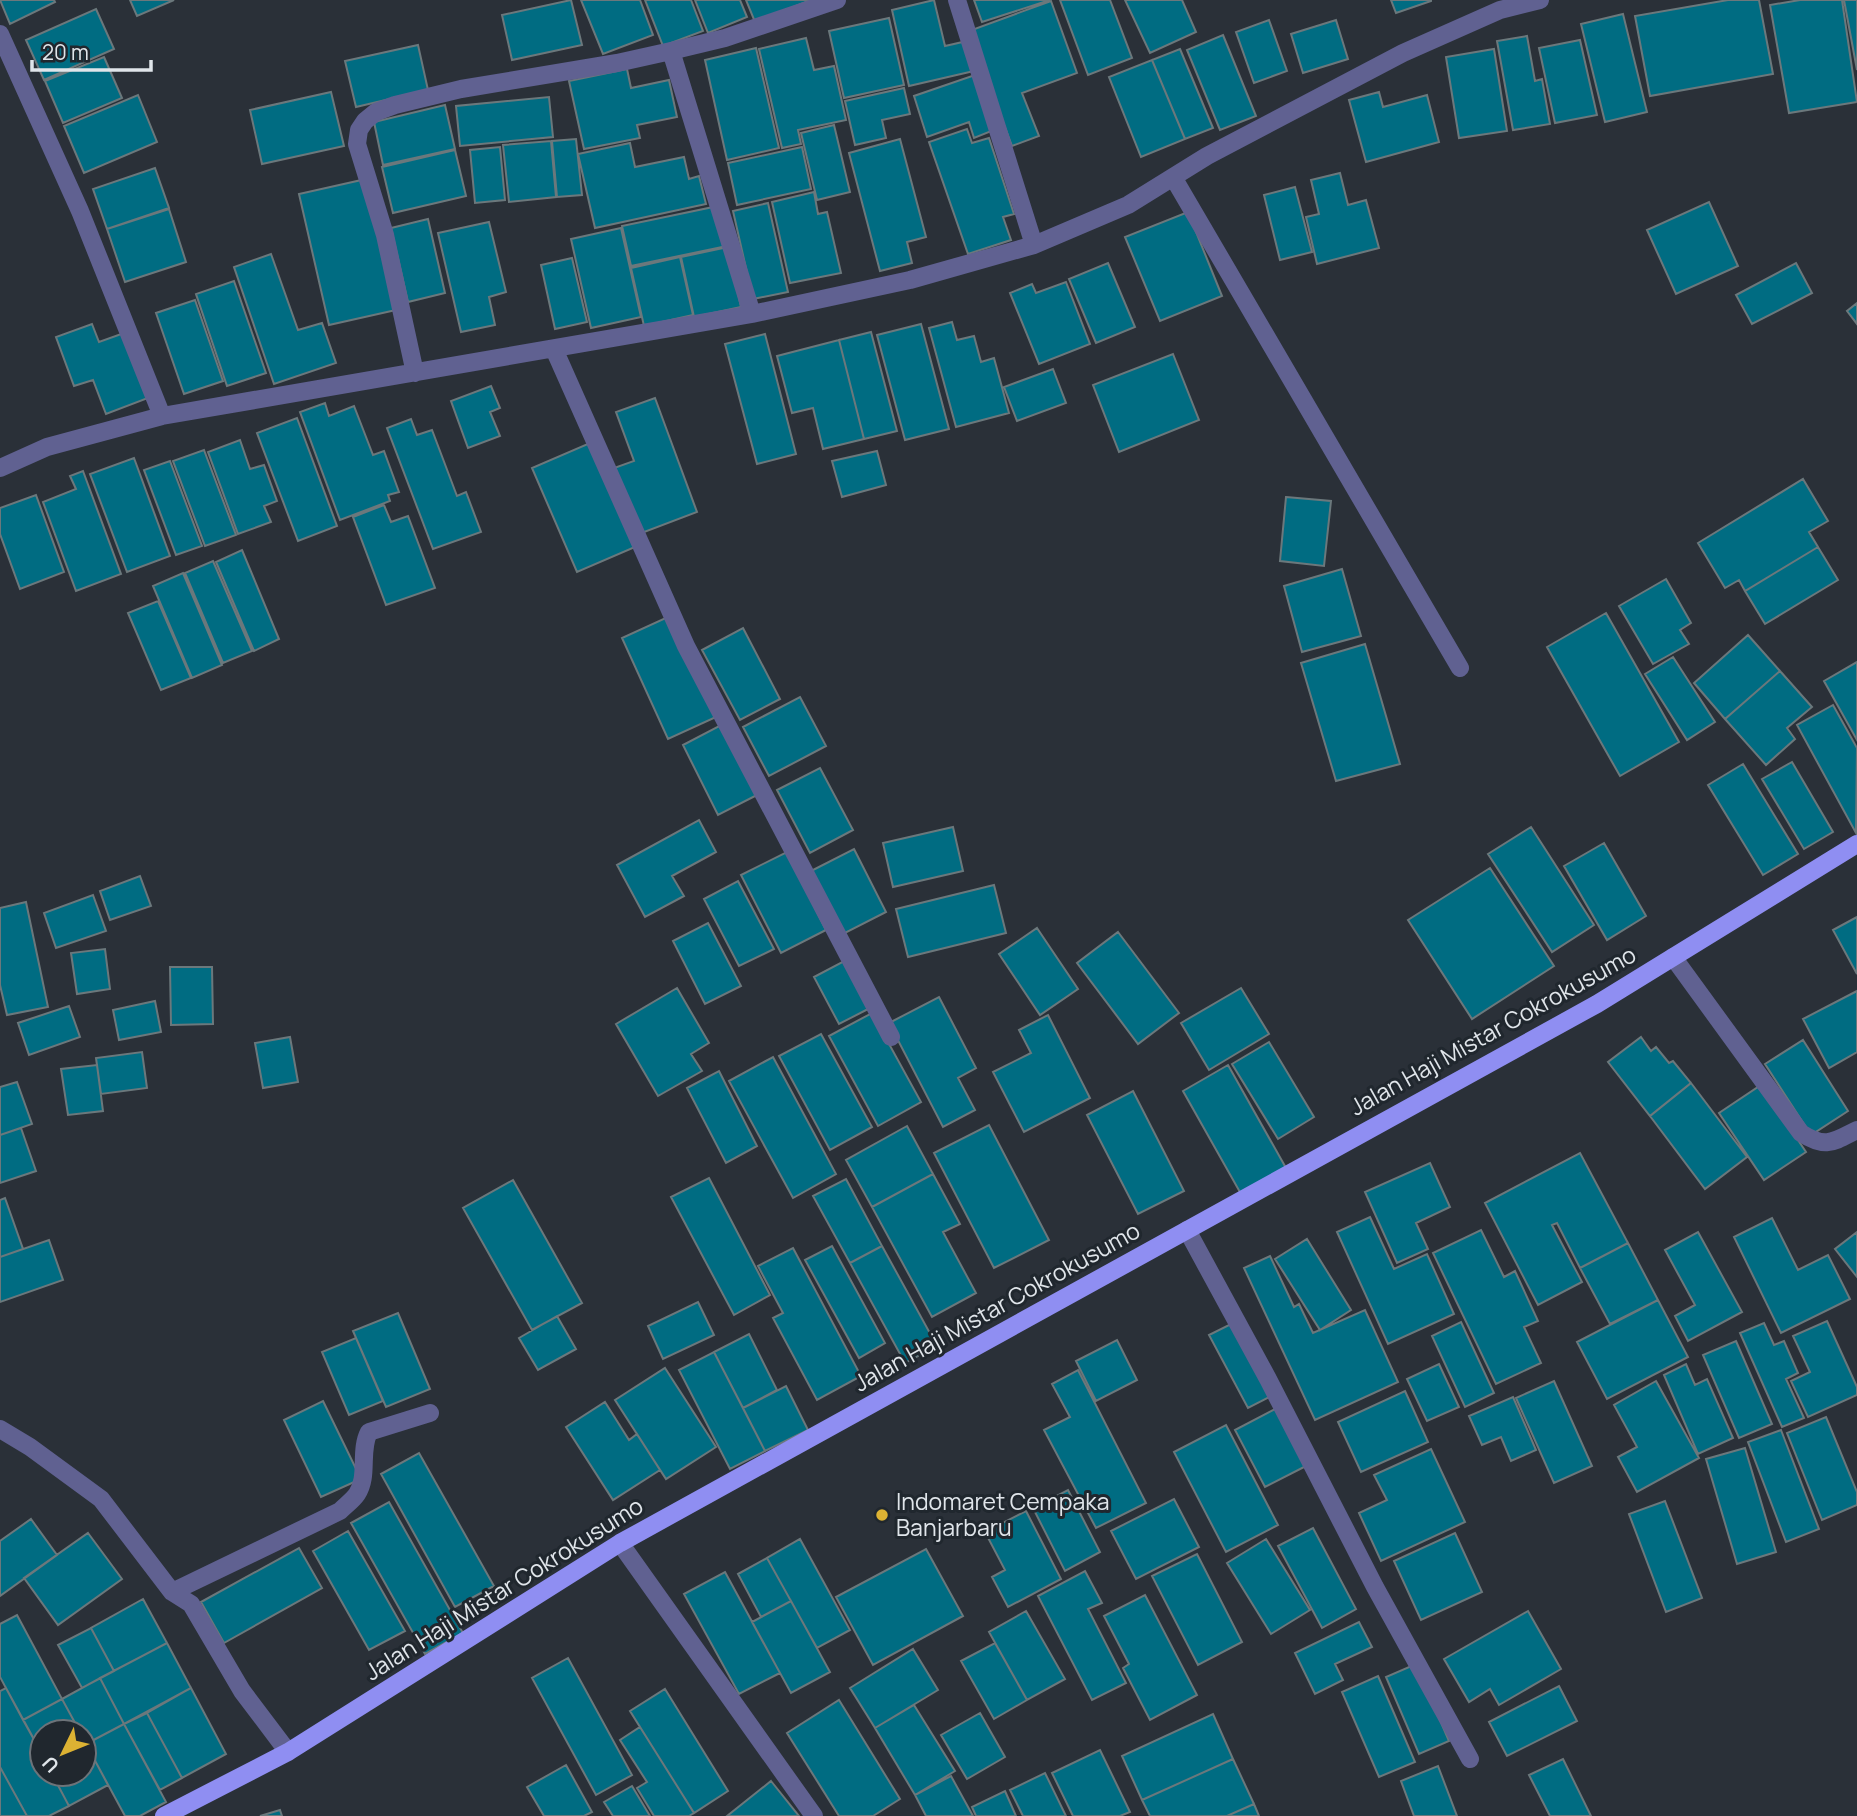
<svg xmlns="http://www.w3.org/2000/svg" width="1857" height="1816" font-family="Manrope,sans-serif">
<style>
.building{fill:#006c82;stroke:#6b787c;stroke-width:2}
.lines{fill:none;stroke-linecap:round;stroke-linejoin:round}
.minor{stroke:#606191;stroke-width:18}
.major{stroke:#8f8ef2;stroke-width:18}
.poi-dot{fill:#dcb233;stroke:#20272e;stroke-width:2.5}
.labels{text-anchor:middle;stroke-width:6;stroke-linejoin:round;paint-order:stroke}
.street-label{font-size:23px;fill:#e0e5ea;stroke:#20272e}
.poi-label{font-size:23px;fill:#e0e5ea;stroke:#20272e;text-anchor:start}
</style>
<rect width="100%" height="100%" fill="#2a3038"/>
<path class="building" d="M0,0H54L55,2L10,24Z
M130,0H174L137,16Z
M571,0L582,45L512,60L502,15Z
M581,0H640L653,35L603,54Z
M645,0H691L703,31L663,46Z
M695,0H740L747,17L708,33Z
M746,0H811L755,22Z
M934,0L945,46L967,41L974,71L909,86L892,10Z
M974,0H1050L982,22Z
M1060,0H1110L1132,58L1088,75Z
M1125,0H1182L1196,32L1150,53Z
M1391,0H1431V1L1396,13Z
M1728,0H1759L1773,74L1650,96L1635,16Z
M1800,0H1842L1857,102L1789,113L1770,5Z
M1844,0H1857V70Z
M1051,1L1077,73L1022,93L1039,136L1012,146L969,31Z
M96,9L114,49L44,80L26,40Z
M1623,14L1647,112L1605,122L1581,24Z
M889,18L904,85L844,98L829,31Z
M1269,20L1287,71L1254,83L1236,32Z
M1336,20L1348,59L1303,73L1291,34Z
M1223,35L1256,116L1220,130L1187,50Z
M1527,36L1535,81L1542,79L1550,124L1513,130L1497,41Z
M806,38L814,70L834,66L846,120L798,130L801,144L782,148L759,49Z
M1580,40L1597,115L1555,123L1539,48Z
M418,45L428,90L356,107L345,61Z
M756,48L779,148L727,160L705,60Z
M1180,49L1213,128L1185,139L1152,60Z
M1494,49L1507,131L1459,138L1446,57Z
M104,57L122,98L63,123L45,81Z
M1152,60L1185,139L1141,157L1109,77Z
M627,69L631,88L669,80L677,117L637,125L640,138L584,149L569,81Z
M975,75L994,130L974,138L969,122L927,137L914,96Z
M904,88L910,114L882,120L886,138L855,145L845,101Z
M331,92L344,146L262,164L250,110Z
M1379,92L1383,107L1427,95L1439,142L1366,162L1349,100Z
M138,95L157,142L84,173L64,126Z
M549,97L553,137L460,146L456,106Z
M445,105L455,149L383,165L374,122Z
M834,125L850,192L817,200L801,133Z
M967,129L972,143L989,138L1014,214L1003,217L1011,240L968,254L929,142Z
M576,139L582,195L557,197L552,141Z
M900,139L926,237L907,242L912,263L880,271L849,153Z
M551,141L556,197L509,202L503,145Z
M630,143L635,167L684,157L689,179L699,176L706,204L595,228L578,154Z
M500,147L505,200L475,203L470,150Z
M802,147L811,189L737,205L728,163Z
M455,150L466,196L393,213L382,167Z
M155,168L169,208L107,229L93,189Z
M1340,173L1348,205L1366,200L1379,248L1317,264L1306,217L1319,214L1311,180Z
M366,179L396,310L329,325L299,194Z
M1295,187L1312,252L1280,260L1264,195Z
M814,192L818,214L827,212L841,273L790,283L772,202Z
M1709,202L1738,266L1676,294L1647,230Z
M768,203L788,292L753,299L733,211Z
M718,206L727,246L631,266L622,226Z
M169,209L186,262L125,282L107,229Z
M1188,212L1222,296L1160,321L1125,237Z
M428,219L445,293L408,302L391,228Z
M489,222L506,292L489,297L495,325L461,332L438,233Z
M621,228L641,317L591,328L571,239Z
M728,247L741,307L694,317L681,257Z
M271,254L298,330L322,323L336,363L274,384L234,267Z
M680,257L693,315L644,326L631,268Z
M572,258L587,322L555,329L541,265Z
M1108,263L1135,327L1096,343L1069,279Z
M1796,263L1812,293L1752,324L1736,295Z
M234,281L266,373L227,386L196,294Z
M1066,282L1090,344L1039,364L1010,293L1032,284L1036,293Z
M195,300L223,381L184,394L156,313Z
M1857,303V324L1847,311Z
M952,322L957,340L974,336L981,362L994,358L1009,413L956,427L929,328Z
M92,324L99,342L124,333L148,398L106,414L93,380L74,386L56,337Z
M921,324L949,429L905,440L877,335Z
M871,332L897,431L864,439L839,340Z
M765,334L796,454L757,464L725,344Z
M839,340L864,439L823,449L813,408L792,413L777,356Z
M1173,354L1199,420L1119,452L1093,385Z
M1053,369L1066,403L1017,421L1004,387Z
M491,386L500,408L490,412L500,436L468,448L451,401Z
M655,398L697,512L639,534L614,468L634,461L616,412Z
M325,403L329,416L354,406L373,455L384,451L399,492L388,495L390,501L340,520L300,412Z
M297,418L337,526L298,541L257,433Z
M411,419L417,435L432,430L457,496L466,492L481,532L433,549L387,428Z
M240,440L250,469L264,465L277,501L264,506L271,522L238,534L208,452Z
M590,443L635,547L577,572L532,468Z
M204,450L236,535L205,546L173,461Z
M877,451L886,485L842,497L832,461Z
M134,458L170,556L127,572L90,474Z
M170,461L202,546L176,555L144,470Z
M83,471L121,574L76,591L43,502L76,489L70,476Z
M1803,479L1828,521L1809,532L1818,547L1745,591L1739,580L1725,588L1698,543Z
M36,495L64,572L20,589L0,534V508Z
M1286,497L1331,501L1324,566L1280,561Z
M384,505L391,522L408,516L435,588L386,605L353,517Z
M1818,547L1838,580L1765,624L1745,591Z
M242,550L279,639L254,651L216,562Z
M213,561L252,651L223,663L185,573Z
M1342,569L1361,636L1302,652L1284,586Z
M183,573L222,665L192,678L153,586Z
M1666,579L1691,623L1680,630L1689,644L1653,664L1619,606Z
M158,601L191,678L161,690L128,613Z
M1606,613L1679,742L1620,776L1547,647Z
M670,616L716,717L668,739L622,638Z
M743,628L780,699L740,720L702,650Z
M1748,635L1780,671L1725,719L1694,683Z
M1365,644L1400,764L1336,781L1301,663Z
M1673,657L1715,722L1687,740L1645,674Z
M1857,662V740L1824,681Z
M1780,671L1812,707L1787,728L1795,739L1766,765L1725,719Z
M800,697L826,746L769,776L743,727Z
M1833,705L1857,748L1856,833L1797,725Z
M723,724L759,794L718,815L683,745Z
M1792,762L1833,832L1804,849L1762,779Z
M1743,764L1798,854L1763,875L1708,785Z
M820,768L853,830L810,853L777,790Z
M699,820L716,852L672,876L684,896L645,917L617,865Z
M953,827L963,871L893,887L883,843Z
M1531,827L1594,925L1552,952L1488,854Z
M1604,843L1646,916L1607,940L1564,866Z
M854,849L886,912L843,934L811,871Z
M787,852L826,930L781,953L741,875Z
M1490,868L1554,966L1472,1019L1408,920Z
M140,876L151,906L110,920L100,891Z
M738,881L774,949L739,966L704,899Z
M994,885L1006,933L908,957L896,909Z
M93,895L106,931L56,948L44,913Z
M26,902L48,1007L7,1015L0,985V908Z
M1857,917V974L1833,930Z
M708,923L741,986L705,1004L673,941Z
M1037,928L1078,989L1040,1015L999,954Z
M1118,932L1179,1013L1138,1044L1077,963Z
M105,949L110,989L77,994L71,953Z
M848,959L872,1007L839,1024L814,977Z
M170,967H212L213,1024L171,1025Z
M677,988L709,1043L691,1054L702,1071L658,1096L616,1024Z
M1241,988L1269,1034L1209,1070L1181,1023Z
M1857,991V1052L1829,1068L1803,1019Z
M939,997L976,1068L958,1078L975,1110L943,1127L889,1023Z
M155,1001L161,1032L119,1040L113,1010Z
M69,1006L80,1037L29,1055L18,1023Z
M872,1013L921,1102L878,1126L829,1036Z
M1048,1015L1090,1098L1024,1132L993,1072L1031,1053L1019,1030Z
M821,1034L872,1127L830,1150L779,1056Z
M290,1037L298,1082L263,1088L255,1043Z
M1641,1037L1651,1051L1656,1047L1669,1063L1673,1061L1691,1083L1650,1116L1608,1062Z
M1803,1040L1848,1111L1811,1135L1765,1064Z
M1269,1042L1314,1117L1278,1139L1232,1064Z
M142,1052L147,1088L101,1094L96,1058Z
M773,1057L836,1174L793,1198L729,1081Z
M97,1065L103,1111L68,1115L61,1069Z
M1228,1065L1286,1168L1241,1194L1183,1091Z
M719,1071L757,1146L726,1163L687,1088Z
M17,1082L32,1124L0,1135V1087Z
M1691,1083L1747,1157L1705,1189L1650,1116Z
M1761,1085L1806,1152L1764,1180L1719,1113Z
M1133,1091L1184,1191L1138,1214L1087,1115Z
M989,1125L1049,1240L994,1268L934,1153Z
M907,1126L933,1174L872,1207L846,1160Z
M21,1128L36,1171L0,1183V1135Z
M1580,1153L1628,1243L1580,1268L1557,1223L1552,1225L1582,1282L1538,1305L1485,1203Z
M1430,1163L1450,1207L1416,1223L1428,1249L1397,1263L1365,1192Z
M933,1174L960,1224L943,1232L976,1293L932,1317L872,1207Z
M709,1178L770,1295L734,1315L671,1197Z
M846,1179L882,1246L850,1263L813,1196Z
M513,1180L582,1303L532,1330L463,1208Z
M5,1198L23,1249L0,1257V1200Z
M1370,1217L1394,1269L1427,1254L1454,1314L1388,1344L1337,1232Z
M1772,1218L1798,1270L1828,1255L1850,1299L1781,1333L1734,1237Z
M1481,1230L1504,1277L1515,1271L1538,1321L1524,1327L1541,1363L1496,1384L1433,1253Z
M1698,1232L1742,1312L1688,1341L1675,1316L1695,1305L1665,1250Z
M1857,1232V1277L1835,1249Z
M1307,1239L1351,1310L1320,1330L1275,1259Z
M49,1240L63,1280L0,1302V1257Z
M1628,1243L1658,1300L1610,1324L1580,1268Z
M832,1246L885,1343L859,1358L805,1260Z
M882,1246L937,1346L905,1363L850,1263Z
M793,1248L861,1376L817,1400L773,1318L783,1313L758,1266Z
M1270,1256L1294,1307L1299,1304L1313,1333L1365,1310L1398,1382L1315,1420L1244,1268Z
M1658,1300L1688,1357L1607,1399L1577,1342Z
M698,1302L714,1335L663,1359L648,1326Z
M398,1313L430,1389L386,1407L353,1331Z
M557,1316L576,1349L538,1370L519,1338Z
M1827,1321L1857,1387V1395L1808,1417L1791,1381L1810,1372L1793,1336Z
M1235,1322L1273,1395L1248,1408L1209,1335Z
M1461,1322L1494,1393L1465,1407L1432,1336Z
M1764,1323L1774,1345L1784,1341L1798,1373L1786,1379L1804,1418L1782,1427L1740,1333Z
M749,1334L777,1390L743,1408L714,1352Z
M356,1338L383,1401L349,1415L322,1352Z
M1117,1340L1137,1380L1096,1401L1076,1361Z
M1736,1341L1772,1424L1739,1438L1703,1355Z
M714,1352L765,1451L730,1469L679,1370Z
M1439,1364L1459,1407L1427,1421L1407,1379Z
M1686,1364L1695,1385L1707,1379L1733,1438L1698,1454L1664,1375Z
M665,1368L716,1447L666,1479L615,1400Z
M1078,1370L1146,1503L1096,1528L1044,1430L1070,1417L1052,1384Z
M1554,1381L1592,1466L1554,1483L1516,1398Z
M1656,1381L1699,1458L1637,1492L1618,1457L1637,1447L1614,1405Z
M786,1386L808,1430L765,1451L743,1408Z
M1405,1391L1428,1442L1361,1472L1338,1422Z
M1513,1397L1536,1450L1511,1461L1501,1437L1482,1445L1469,1416Z
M323,1401L361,1479L321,1497L284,1420Z
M605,1402L629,1440L637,1434L660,1470L613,1500L566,1427Z
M1279,1407L1308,1465L1265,1487L1235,1430Z
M1826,1417L1857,1492V1505L1822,1520L1787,1433Z
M1226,1425L1278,1525L1226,1552L1174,1452Z
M1781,1430L1819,1529L1786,1542L1748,1442Z
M1745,1448L1776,1552L1737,1564L1706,1459Z
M1431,1449L1465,1522L1381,1561L1359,1513L1387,1500L1374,1475Z
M419,1453L494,1586L455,1607L381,1474Z
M1068,1490L1100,1552L1065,1571L1033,1508Z
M1174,1499L1199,1547L1136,1579L1111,1531Z
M1665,1501L1702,1598L1666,1612L1629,1514Z
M389,1502L463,1633L425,1654L351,1523Z
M1026,1511L1061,1579L1008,1607L992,1577L1005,1570L985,1532Z
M31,1519L57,1555L0,1596V1541Z
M1313,1528L1356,1609L1322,1628L1278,1546Z
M348,1531L405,1631L369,1650L313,1551Z
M88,1533L122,1579L58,1625L24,1578Z
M1455,1533L1482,1592L1421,1620L1394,1561Z
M800,1539L850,1630L817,1648L767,1558Z
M1266,1539L1310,1610L1271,1634L1227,1563Z
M299,1548L322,1588L224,1643L201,1602Z
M926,1549L963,1616L873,1665L836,1597Z
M1197,1554L1242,1642L1198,1665L1152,1576Z
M767,1558L791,1601L761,1617L738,1574Z
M1085,1571L1102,1603L1088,1609L1126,1683L1092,1700L1038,1596Z
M725,1572L780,1673L739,1694L684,1594Z
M1145,1595L1197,1695L1150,1720L1123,1668L1129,1664L1104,1616Z
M143,1599L167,1643L114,1671L91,1628Z
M791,1601L830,1672L791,1693L752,1622Z
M1026,1611L1065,1679L1027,1700L989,1632Z
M1528,1611L1561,1669L1499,1705L1490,1689L1469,1702L1444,1659Z
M17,1615L62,1699L23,1720L0,1677V1624Z
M1359,1622L1372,1647L1335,1664L1343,1680L1315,1694L1295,1653Z
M91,1628L114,1671L82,1688L58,1645Z
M167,1643L191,1688L124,1724L100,1678Z
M995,1643L1027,1700L994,1719L961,1661Z
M913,1649L938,1690L875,1728L850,1688Z
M568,1658L632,1775L596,1795L532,1678Z
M1416,1664L1449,1741L1419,1754L1386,1677Z
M1378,1676L1415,1762L1379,1777L1342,1692Z
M100,1678L124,1724L86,1744L84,1732H80L62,1699Z
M1559,1686L1577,1721L1507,1756L1489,1722Z
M6,1688L42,1754V1774H52L69,1806L49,1816H27L0,1767V1691Z
M191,1688L226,1754L182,1778L147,1713Z
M665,1689L728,1791L694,1813L630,1711Z
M62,1699L80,1732H42V1754L23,1720Z
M839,1700L900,1799L873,1816H839L787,1733Z
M914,1705L955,1771L915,1795L875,1728Z
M147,1713L182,1778L160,1790L124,1724Z
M980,1713L1005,1757L967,1779L941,1735Z
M1213,1714L1233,1759L1142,1800L1122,1756Z
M124,1724L166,1802L140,1816H125L86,1744Z
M640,1727L694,1813L689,1816H654L637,1788L647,1782L620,1740Z
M84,1740L108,1785L69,1806L52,1774H84Z
M1100,1750L1130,1812L1120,1816H1073L1052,1773Z
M1233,1759L1254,1804L1227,1816H1150L1142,1800Z
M1563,1759L1591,1816H1550L1529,1775Z
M566,1765L592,1812L584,1816H544L527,1787Z
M1438,1766L1457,1816H1414L1401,1781Z
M0,1767L27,1816H0Z
M1045,1773L1066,1816H1023L1010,1790Z
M951,1776L973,1816H926L915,1795Z
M771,1781L799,1816H727Z
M632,1786L650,1816H613L604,1802Z
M1005,1791L1016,1816H976L972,1807Z
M1254,1804L1259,1816H1227Z
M280,1810L282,1816H260Z"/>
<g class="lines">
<path class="minor" d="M957,0L1034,245
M0,34L80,211L162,416
M671,51L752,314
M1173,177L1460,668
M554,349L686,646L891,1037
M415,373L385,235L357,144L359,130L365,121L376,112L395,105L461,89L617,63L671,51L725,38L837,0
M0,468L47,447L162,416L752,314L910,280L1034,245L1128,205L1207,156L1403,53L1500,10L1540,0
M1673,957L1801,1133C1826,1149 1833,1142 1857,1130
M1187,1230L1268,1379L1375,1587L1470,1759
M0,1429L30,1447L101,1499L172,1592L191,1604L242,1691L288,1752
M620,1543L814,1816
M172,1592L340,1511C346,1505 353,1500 357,1494C369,1476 359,1451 369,1432L430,1413"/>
<path class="major" d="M164,1816L288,1752L620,1543L1597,1004L1857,844"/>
</g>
<circle class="poi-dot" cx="882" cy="1515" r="7"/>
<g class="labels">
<g class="street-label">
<text transform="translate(1493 1031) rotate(-29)" y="8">Jalan Haji Mistar Cokrokusumo</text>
<text transform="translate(997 1307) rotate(-29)" y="8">Jalan Haji Mistar Cokrokusumo</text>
<text transform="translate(504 1589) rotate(-32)" y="8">Jalan Haji Mistar Cokrokusumo</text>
</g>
<g class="poi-label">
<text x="896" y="1510">Indomaret Cempaka<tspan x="896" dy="26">Banjarbaru</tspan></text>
</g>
</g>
<g transform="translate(63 1753) rotate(227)"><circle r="33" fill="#20272e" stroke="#6d7379" stroke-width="2"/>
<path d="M0-5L12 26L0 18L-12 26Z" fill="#dcb233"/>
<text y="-10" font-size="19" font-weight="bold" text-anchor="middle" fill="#e0e5ea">U</text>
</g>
<path d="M32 60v10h119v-10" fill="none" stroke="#e0e5ea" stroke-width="3.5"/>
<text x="42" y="60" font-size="21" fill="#e0e5ea" stroke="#20272e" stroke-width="5" paint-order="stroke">20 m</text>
</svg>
